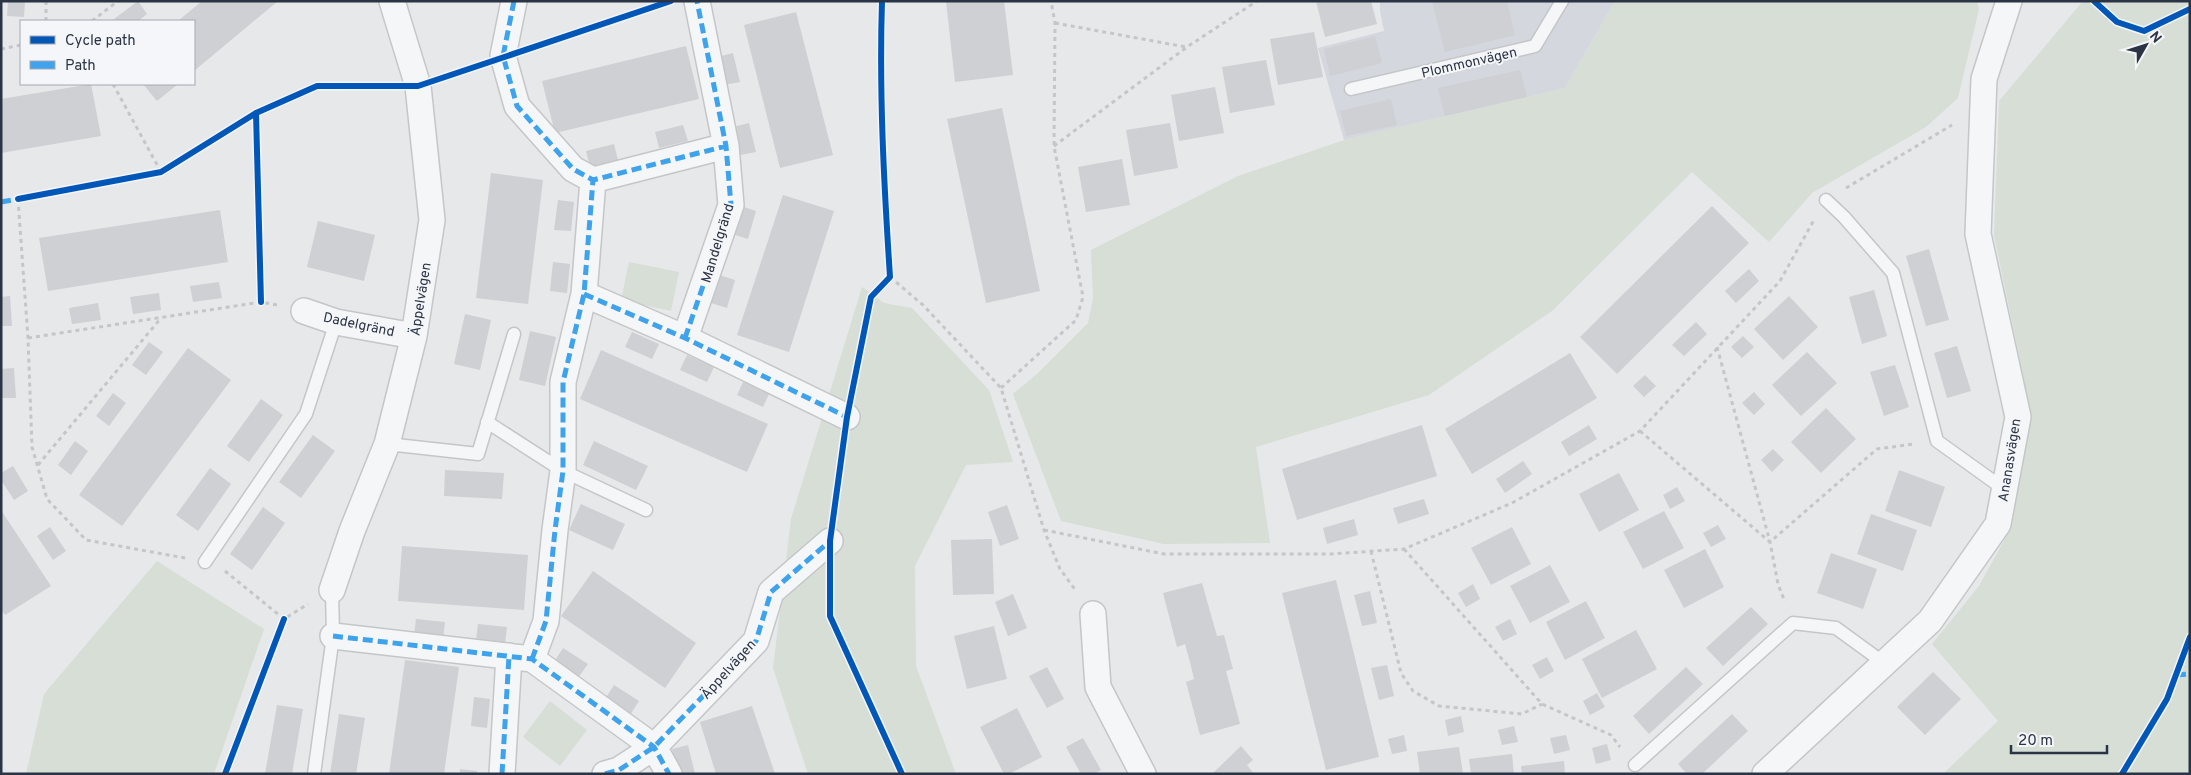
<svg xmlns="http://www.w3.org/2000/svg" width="2191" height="775" font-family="Overpass,sans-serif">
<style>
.built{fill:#d4d7dd}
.green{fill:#d6ded6}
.building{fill:#ced0d3}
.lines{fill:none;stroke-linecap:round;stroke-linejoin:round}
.service-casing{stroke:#c4c6c8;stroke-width:15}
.minor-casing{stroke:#c4c6c8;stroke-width:28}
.path{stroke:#c5c6ca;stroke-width:3;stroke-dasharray:4 4;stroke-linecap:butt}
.service{stroke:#f5f6f7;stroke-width:12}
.minor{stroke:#f5f6f7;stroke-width:25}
.quiet{stroke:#3ea3ec;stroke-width:5;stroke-dasharray:10 5;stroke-linecap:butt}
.cycleway-casing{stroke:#f4f6f9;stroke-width:9}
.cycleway{stroke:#0057b8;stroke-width:6}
.labels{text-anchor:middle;stroke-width:4;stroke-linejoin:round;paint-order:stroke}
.street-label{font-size:14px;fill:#2b3445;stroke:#f4f6f9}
</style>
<rect width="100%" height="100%" fill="#e6e8ea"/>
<path class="built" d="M1380,1H1615L1565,88L1344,140L1318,48L1384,31L1380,11Z"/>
<path class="green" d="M1615,1H1977L1979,9L1958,98L1926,127L1812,193L1769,242L1692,172L1552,311L1429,395L1256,447L1270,543L1164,544L1061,521L1013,394L1037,374L1088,323L1093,298L1091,250L1238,176L1344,140L1565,88Z
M2083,1H2190V774H1943L1998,721L1932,644L1979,586L2012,526L2031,414L1994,235L1999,101Z
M629,262L679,272L671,311L621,300Z
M862,287L884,303L912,308L989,390L1013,462L966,465L915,566L916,666L956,774H808L773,668L791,519Z
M157,561L264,629L214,774H26L44,694Z
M550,701L587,730L560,766L523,737Z"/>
<path class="building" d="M8,1H25L24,17L7,16Z
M138,1L147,14L138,21H116L114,19Z
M202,1H278L194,71V21H178Z
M946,1H1004L1013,75L955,82Z
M1316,1H1371L1377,24L1325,37Z
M1432,1H1507L1515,35L1445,52Z
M796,12L833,155L780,168L744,25Z
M1314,32L1323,77L1278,85L1270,39Z
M1375,36L1382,63L1330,76L1324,49Z
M686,46L699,99L555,133L542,81Z
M733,53L740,82L724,85L717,57Z
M1266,60L1275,105L1230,113L1222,67Z
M1520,70L1527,97L1445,116L1438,88Z
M91,84L101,136L1,153V99Z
M143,84H178L157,101Z
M1215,87L1224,133L1179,141L1171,95Z
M1391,99L1397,125L1346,136L1340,111Z
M1002,108L1040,291L986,303L947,119Z
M749,123L756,152L740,155L733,127Z
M1170,123L1178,168L1134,176L1126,130Z
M683,125L688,141L659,148L655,132Z
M614,144L618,160L590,167L586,151Z
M1122,159L1130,205L1086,212L1078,167Z
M491,173L543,180L528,304L476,298Z
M783,195L834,211L789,352L737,335Z
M558,200L574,202L571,231L554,230Z
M741,206L756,211L748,239L732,234Z
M1712,206L1749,243L1617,374L1580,337Z
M220,210L228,262L48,291L39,238Z
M318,221L375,235L364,281L307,267Z
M1929,249L1949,320L1926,326L1906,256Z
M553,262L570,264L567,293L550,291Z
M1749,269L1759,281L1736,303L1725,291Z
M719,275L735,280L727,308L711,303Z
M219,282L222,298L193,302L190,286Z
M1874,290L1887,336L1862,344L1849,297Z
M159,293L161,310L133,314L130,297Z
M10,296L12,326H1V297Z
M1789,296L1818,327L1783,360L1754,329Z
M98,303L101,320L72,324L69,308Z
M465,314L491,320L480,370L454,364Z
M1696,322L1707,334L1684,356L1672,345Z
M530,331L556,337L545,386L519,380Z
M632,332L659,344L652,359L625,347Z
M1743,336L1754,347L1742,358L1731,347Z
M149,342L163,352L146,375L132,365Z
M1957,346L1971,391L1947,398L1934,353Z
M188,348L231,380L122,526L79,495Z
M601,350L768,424L747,472L580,399Z
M1807,352L1837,383L1801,416L1772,385Z
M1570,353L1597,398L1472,474L1445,429Z
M687,355L714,367L707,382L680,370Z
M1895,365L1909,407L1884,416L1870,372Z
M14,368L16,398H1V369Z
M1645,375L1656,386L1644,397L1633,386Z
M744,380L770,392L763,407L737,395Z
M1754,392L1765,404L1754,415L1742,403Z
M113,393L126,403L109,426L96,416Z
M261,399L283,415L249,462L227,446Z
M1826,408L1856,439L1821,473L1791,442Z
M1422,425L1437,476L1297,520L1282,469Z
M1589,425L1597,439L1569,456L1561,442Z
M313,435L335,451L301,498L279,482Z
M75,441L88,451L71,475L58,465Z
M594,441L648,466L636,490L583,465Z
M1773,449L1784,460L1772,472L1761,460Z
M1523,461L1532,474L1505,493L1496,479Z
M13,466L28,491L14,500L1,480V473Z
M210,468L231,484L198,531L176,515Z
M445,470L504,473L502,499L444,496Z
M1899,470L1945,487L1931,527L1885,511Z
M1619,473L1639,510L1599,532L1579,494Z
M1677,487L1685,501L1670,509L1663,495Z
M1424,499L1429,514L1398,524L1393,508Z
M581,504L625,524L613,550L569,530Z
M1007,505L1019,539L1000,546L988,512Z
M263,507L285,523L252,570L230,554Z
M1,510L51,586L5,615L1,609Z
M1664,511L1684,548L1643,569L1623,532Z
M1871,514L1917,530L1903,571L1857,554Z
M1354,519L1358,535L1327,544L1323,528Z
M1718,525L1726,539L1711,547L1703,533Z
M50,527L66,551L53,560L37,536Z
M1512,527L1531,564L1491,585L1471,548Z
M992,539L994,594L953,595L951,540Z
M402,546L528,555L524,610L398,601Z
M1705,549L1724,587L1684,608L1664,570Z
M1831,553L1877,569L1863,609L1817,593Z
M1550,565L1570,602L1530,623L1510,586Z
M593,571L696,643L665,688L561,616Z
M1336,580L1379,757L1326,770L1282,593Z
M1202,583L1217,636L1224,635L1233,669L1226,671L1240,724L1200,735L1186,682L1194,679L1190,662L1185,644L1177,647L1163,593Z
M1473,584L1480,599L1466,607L1458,593Z
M1370,591L1377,623L1362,626L1354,595Z
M1013,594L1027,628L1008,636L995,602Z
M1586,601L1605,638L1565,660L1546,622Z
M1751,607L1768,624L1723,666L1706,648Z
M416,619L445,622L443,639L414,636Z
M1510,619L1517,634L1503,641L1495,627Z
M478,624L507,627L505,644L476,640Z
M994,626L1007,679L967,689L954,636Z
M1636,630L1657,669L1602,698L1582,659Z
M563,648L588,664L578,678L554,662Z
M1547,657L1554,671L1540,679L1532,665Z
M405,660L459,667L444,774H389Z
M1387,665L1394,696L1379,700L1371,668Z
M1047,667L1064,699L1047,708L1029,676Z
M1686,667L1703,684L1649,734L1633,716Z
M1933,672L1961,699L1925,735L1897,707Z
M614,685L639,701L630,715L605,699Z
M1597,693L1605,707L1590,715L1583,701Z
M474,697L490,699L487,728L471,726Z
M277,705L303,709L292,774H265Z
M752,706L775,774H716L700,722Z
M1017,708L1042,757L1009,774H1004L980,727Z
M339,714L365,718L356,774H330Z
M1732,714L1748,731L1702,774H1687L1678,764Z
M1461,716L1464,732L1448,736L1445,720Z
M1514,726L1518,742L1502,745L1498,730Z
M1404,735L1407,751L1392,754L1388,739Z
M1566,735L1570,750L1554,754L1550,738Z
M1083,738L1101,770L1094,774H1081L1066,747Z
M1607,744L1611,760L1596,764L1592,748Z
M688,745L695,774H677L672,749Z
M1241,746L1253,760L1247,765L1254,774H1212Z
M1459,747L1463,774H1420L1417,752Z
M1512,754L1514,774H1471L1469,759Z
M1564,761L1565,774H1522L1521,766Z
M460,769L477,771V774H460Z"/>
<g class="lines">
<defs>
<path id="service" d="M1351,89L1535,46L1562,1
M1826,200L1844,217L1893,273L1937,441L2004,489
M487,422L563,471L646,510
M387,444L478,454L514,334
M205,562L306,414L336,322
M1635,765L1793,623L1836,628L1884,663
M314,774L333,636L332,590"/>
<path id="minor" d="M514,1L503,56L517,106L573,169L593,180L726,146
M584,294L685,338L847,417
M304,311L336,322L414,336
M685,338L731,205L726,146L697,1
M332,590L352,531L387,444L414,336L432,220L418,86L392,1
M1093,614L1098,687L1143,774
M333,636L532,659L654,747L669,774
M532,659L546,621L555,530L563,471V382L584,294L593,180
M502,774L509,656
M605,774L619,770L654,747L756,641L771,592L830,541
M1765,774L1930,621L1998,524L2018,417L1978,234L1984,79L2009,1"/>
</defs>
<use href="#service" class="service-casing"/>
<use href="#minor" class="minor-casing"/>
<path class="path" d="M46,1V21
M92,21L118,1
M1055,23L1186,47
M1,49L21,45
M113,84L161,172
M1054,146L1187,47L1257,1
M1846,188L1952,125
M18,199L28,338L32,447L47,499L86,540L185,558
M890,277L923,305L1001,388L1044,530L1060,569L1076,591
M28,338L261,302L277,305
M1717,347L1770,542L1778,584L1785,602
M1001,388L1076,320L1083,297L1054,146L1055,23L1051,1
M1640,431L1770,542L1877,449L1914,444
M38,465L161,318
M1044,530L1164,554H1331L1404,549L1512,503L1640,431L1780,281L1814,220
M1404,549L1542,704L1611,735L1620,747
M1371,551L1401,673L1413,691L1439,706L1522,714L1542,704
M225,571L284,619L308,604"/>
<use href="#service" class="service"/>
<use href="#minor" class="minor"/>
<path class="quiet" d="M514,1L503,56L517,106L573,169L593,180L726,146
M1,202L18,199
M584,294L685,338L847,417
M685,338L731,205L726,146L697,1
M333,636L532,659L654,747L669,774
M532,659L546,621L555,530L563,471V382L584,294L593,180
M2176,675L2190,674
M502,774L509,656
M605,774L619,770L654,747L756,641L771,592L830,541"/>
<defs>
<path id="cycleway" d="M882,1C879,93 884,185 890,277L871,297L847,417L830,541V616L902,774
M2094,1L2117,22L2144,31L2190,9
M256,113L261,302
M18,199L161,172L256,113L317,86H418L671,1
M225,774L284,619
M2122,774L2167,699L2190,637"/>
</defs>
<use href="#cycleway" class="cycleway-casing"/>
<use href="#cycleway" class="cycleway"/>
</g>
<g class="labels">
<g class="street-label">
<text transform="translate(1469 62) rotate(-13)" y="5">Plommonvägen</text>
<text transform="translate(717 243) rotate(-73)" y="5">Mandelgränd</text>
<text transform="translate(420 299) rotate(-81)" y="5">Äppelvägen</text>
<text transform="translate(359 324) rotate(12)" y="5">Dadelgränd</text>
<text transform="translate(2009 460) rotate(-81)" y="5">Ananasvägen</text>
<text transform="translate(728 669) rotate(-48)" y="5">Äppelvägen</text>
</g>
</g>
<rect width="2191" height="775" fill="none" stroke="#2b3445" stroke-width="5"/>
<rect x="20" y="20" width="175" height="65" fill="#f4f6f9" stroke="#a4a8b1"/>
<rect x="30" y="36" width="25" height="8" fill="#0057b8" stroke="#a4a8b1"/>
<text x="65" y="45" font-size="15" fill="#2b3445">Cycle path</text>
<rect x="30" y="61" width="25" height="8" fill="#3ea3ec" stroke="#a4a8b1"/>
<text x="65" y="70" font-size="15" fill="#2b3445">Path</text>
<g transform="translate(2146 45) rotate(51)" stroke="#f4f6f9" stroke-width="4" paint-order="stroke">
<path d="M0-4L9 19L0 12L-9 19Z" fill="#2b3445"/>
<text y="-8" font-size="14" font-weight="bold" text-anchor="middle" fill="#2b3445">N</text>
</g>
<path d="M2011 745v8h96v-8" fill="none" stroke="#2b3445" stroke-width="2.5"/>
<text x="2018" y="745" font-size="15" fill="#2b3445" stroke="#f4f6f9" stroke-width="4" paint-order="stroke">20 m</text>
</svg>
